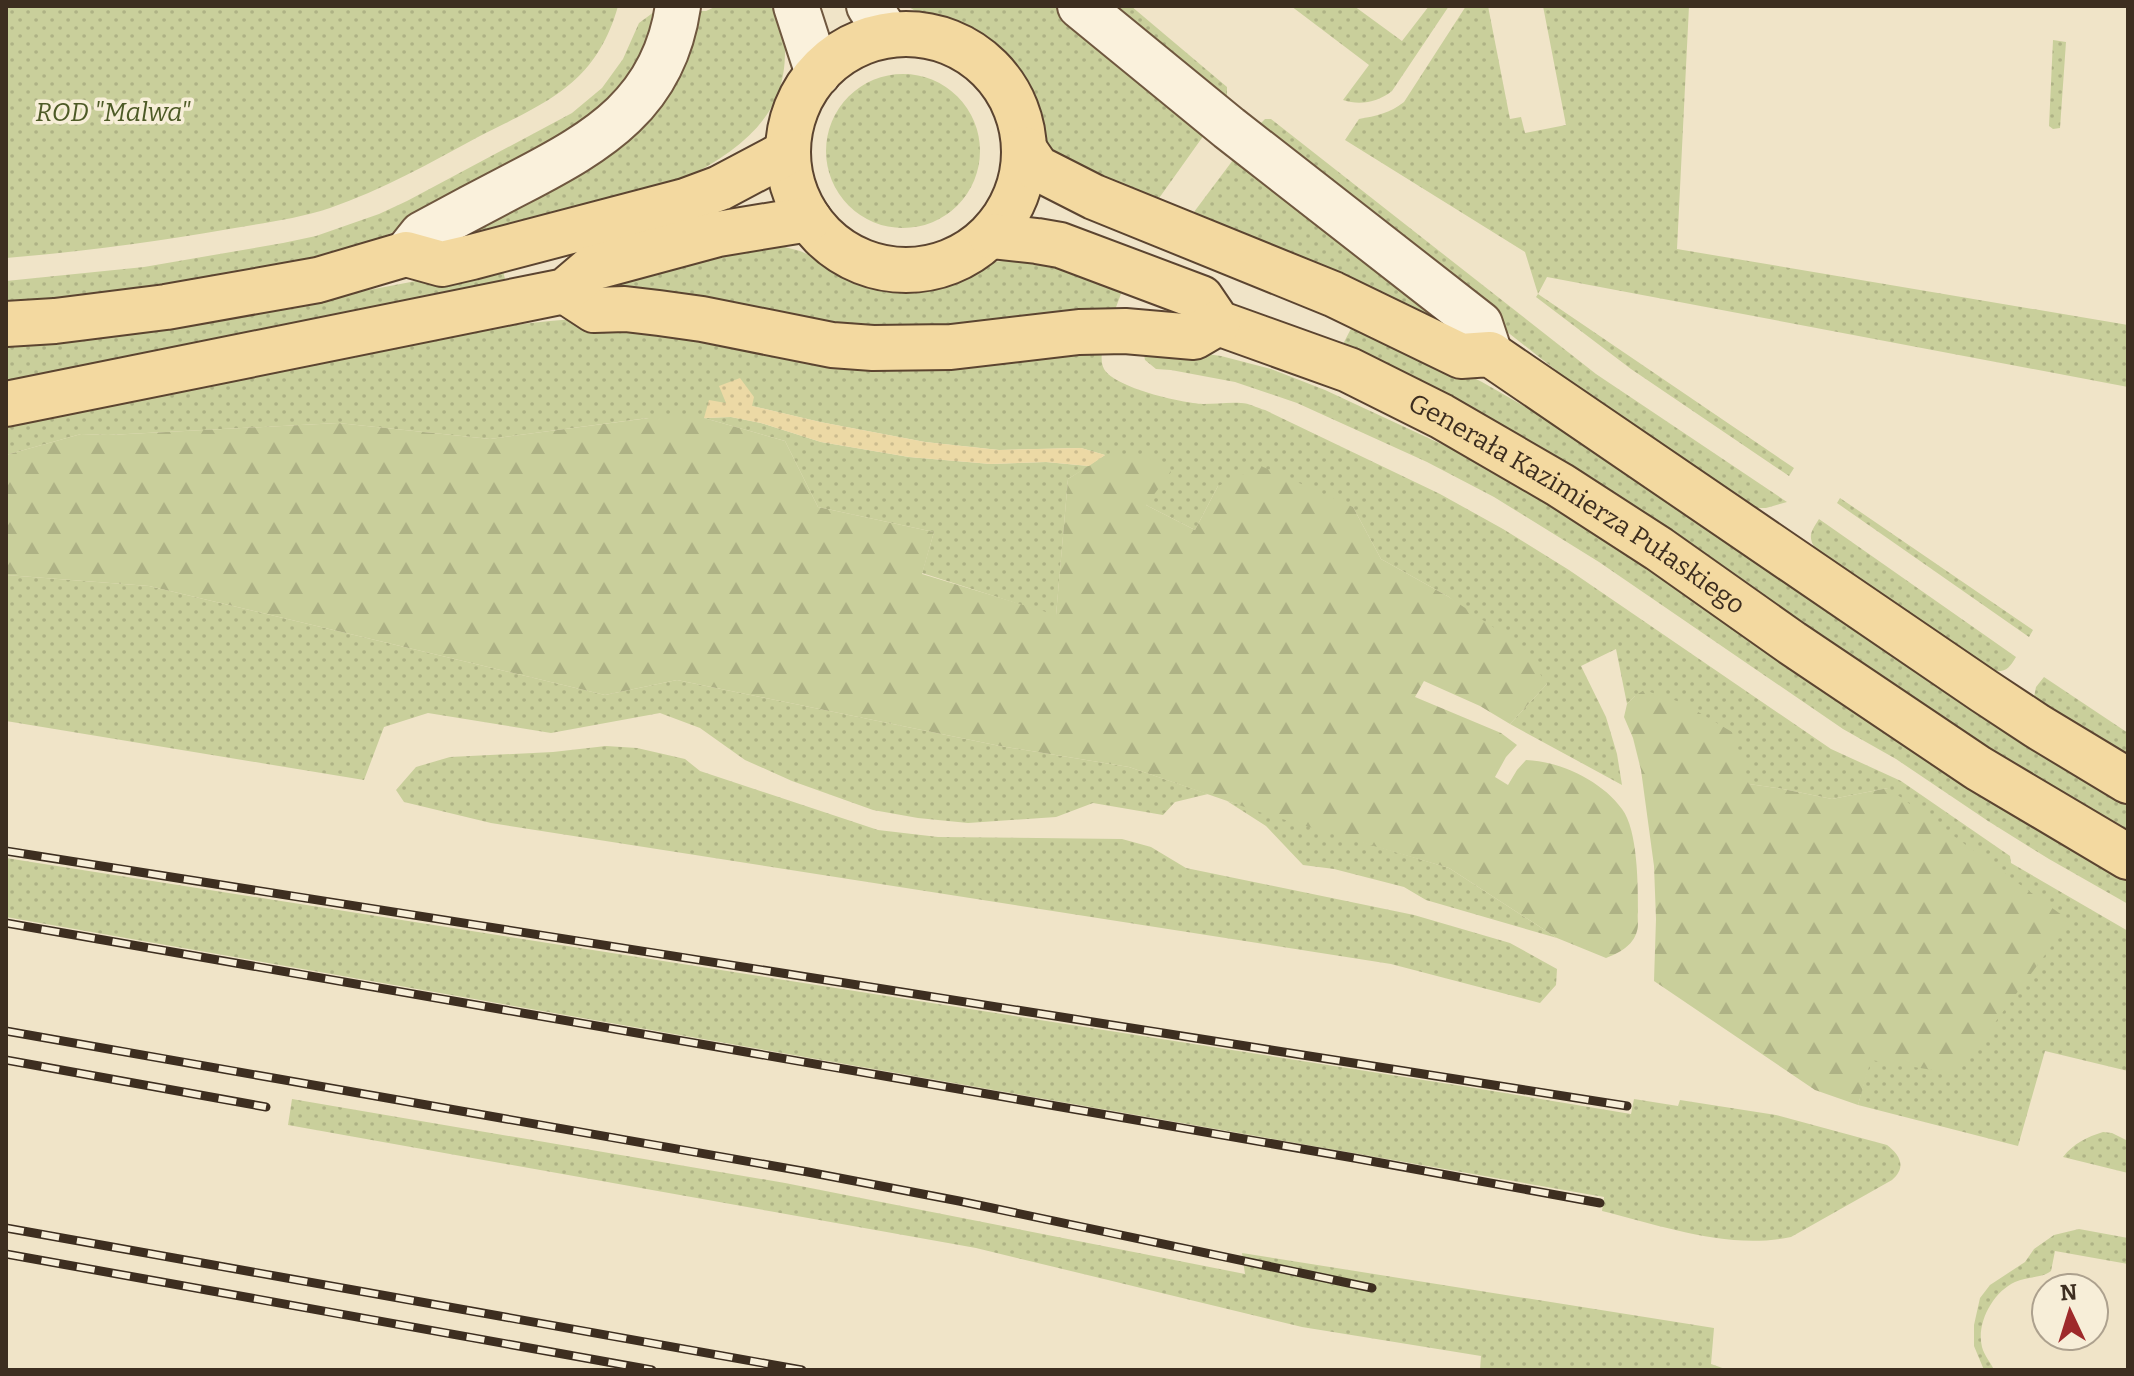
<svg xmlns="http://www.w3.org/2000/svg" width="2134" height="1376" font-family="Bitter,serif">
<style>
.grass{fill:url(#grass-dots)}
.forest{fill:url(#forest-firs)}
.sand{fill:url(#sand-dots)}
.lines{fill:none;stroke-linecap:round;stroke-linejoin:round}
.secondary-casing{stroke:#6f573f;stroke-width:48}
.primary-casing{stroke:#5b4430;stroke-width:48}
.secondary{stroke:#faf1dc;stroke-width:44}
.primary{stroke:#f3d9a0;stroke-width:44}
.rail-casing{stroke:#3d2e20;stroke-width:9}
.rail{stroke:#f7eed8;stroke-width:6;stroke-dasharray:18;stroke-linecap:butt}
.labels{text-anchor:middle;stroke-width:7;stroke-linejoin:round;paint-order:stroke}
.park-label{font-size:26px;font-style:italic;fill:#4d5a26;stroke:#f7eed8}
.street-label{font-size:26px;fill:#3d2e20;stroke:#f7eed8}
</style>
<defs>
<pattern id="grass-dots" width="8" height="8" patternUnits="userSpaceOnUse" patternTransform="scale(2)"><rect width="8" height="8" fill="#c9cf9b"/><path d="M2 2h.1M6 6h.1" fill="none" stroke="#aeb285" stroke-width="1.8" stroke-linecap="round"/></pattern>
<pattern id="forest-firs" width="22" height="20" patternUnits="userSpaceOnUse" patternTransform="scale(2)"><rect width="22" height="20" fill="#c9cf9b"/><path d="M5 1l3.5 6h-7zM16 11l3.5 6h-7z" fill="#aeb285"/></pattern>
<pattern id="sand-dots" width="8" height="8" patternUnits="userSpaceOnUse" patternTransform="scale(2)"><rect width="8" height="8" fill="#ecd9a5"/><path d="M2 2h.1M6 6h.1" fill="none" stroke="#cbbb8e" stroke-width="1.8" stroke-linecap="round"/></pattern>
</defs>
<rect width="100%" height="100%" fill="#f0e4c8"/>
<path class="grass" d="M6,6H618C596,85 545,103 478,137C430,163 382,190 330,208C297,219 263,223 229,229C155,242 81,252 6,258Z
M717,6H781C785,37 789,66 777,96C751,159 657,193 597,211C580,217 561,219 543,222C505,229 467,236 429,244L574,168L689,11H706Z
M907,6H1060L1209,128L1157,201L1056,156L1037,127L1027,97L1018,82L1005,64L993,51L961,30L924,16Z
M1101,6H1131L1227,87V100Z
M1291,6H1354L1402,41L1429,6H1449L1392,91C1378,102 1360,106 1343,100L1369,65Z
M1466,6H1488L1510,119L1521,117L1525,133L1566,125L1543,6H1689L1677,249L2128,325V387L1547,277L1538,294L1794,468L1789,476L1631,369L1536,297L1538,294L1525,252L1345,140L1359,119C1376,116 1390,113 1404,102Z
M654,12H663L620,100L408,226L379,238L318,259L104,295L6,304V281L144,267L283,243L316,236L379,214L407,201L572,113L602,88L623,59L639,23Z
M2053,40L2066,42L2060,128L2053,129L2049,126Z
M826 151a77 77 0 1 1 154 0a77 77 0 1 1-154 0Z
M1265,119H1271L1596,374L1787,502L1766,508H1754L1591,398L1253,131Z
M1239,152L1473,337L1191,221L1194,212Z
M762,245L781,246L800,251L853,274L889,285L930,282L992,262L1036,258L1125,283L1112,318L895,337L593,287Z
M501,263L506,283L6,385V343L213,320L442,276Z
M592,318L1103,344C1102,352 1100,361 1104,369C1115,388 1182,403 1203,404C1216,404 1229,402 1241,403C1249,403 1257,408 1265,410L1440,494L1503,529L1569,570L1831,749L1901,781L2010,856L2011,863L2128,931V1071L2045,1051L2018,1146L1858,1105L1870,1060L1888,788L1832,799L1783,789L1749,784L1635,696L1627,704L1616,649L1581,666L1606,717L1617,754L1622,785L1510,724L1547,684L1449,597L1381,559L1353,507L1218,486L1195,530L1146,505L1157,455H1105L1081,448L999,450L925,442L820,422L752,406L727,403L704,418L731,417L761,423L821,442L909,457L991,464L1046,462L1089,466L1068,479L1056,616L922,573L934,532L818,507L785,441L704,418H648L490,439L338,423L108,435L81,434L6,455V425L352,356L355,358L362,354C439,338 514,321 592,318Z
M1356,319L1482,382L1557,425L2128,803V835L2060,795L1342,346Z
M1142,345L1221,356L1271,369L1325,390L1467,456L1578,520L1960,780L2128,880V904L2049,859L1988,821L1896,759L1843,729L1599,562L1494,497L1427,462L1297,403L1235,382L1171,370L1156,369L1145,360Z
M1840,498L2033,630L2029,637L1837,503Z
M1819,519L2016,657C2009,668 2007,672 1994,671L1816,550C1807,536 1811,532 1819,519Z
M6,575L149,586L605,695L677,680L1000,746L1129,767L1208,794L1175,802L1163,815L1093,803L1056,817L968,823L918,818L873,810L792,781L745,760L700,728L660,713L551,733L428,713L384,727L364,780L6,721Z
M2044,677L2128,733V756L2034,697L2036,687Z
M606,746L637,748L685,759L700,771L878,830L938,837L1122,839L1151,847L1186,868L1414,915L1510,943L1557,969L1556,985L1540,1003L1391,964L491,823L404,802L396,790L416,767L450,757L553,752Z
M1227,801L1449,868L1557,938L1426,900L1404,887L1334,869L1303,865L1266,826Z
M6,858L1468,1087L1631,1114L1634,1099L1678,1106L1680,1100L1776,1115L1887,1145C1900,1155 1907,1167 1892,1180L1791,1237C1728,1250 1663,1226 1602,1211L1604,1197L6,917Z
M292,1099L785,1183L1245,1274L1242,1253L1714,1328L1711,1364L1728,1370H1480L1481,1356L1302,1327L976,1248L288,1125Z
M2103,1132L2112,1133L2128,1141V1173L2063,1157C2074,1143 2087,1137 2103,1132Z
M2079,1229L2128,1238V1264L2055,1251L2051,1271C2040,1279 2027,1276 2015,1282C1993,1292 1976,1323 1982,1347C1984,1355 1991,1363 1994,1370H1984L1974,1346V1325L1980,1298L1990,1285L2025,1262L2034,1249L2054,1235Z"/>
<path class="forest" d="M649,418H704L785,441L818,507L934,532L922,574L1056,615L1068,479L1105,455H1157L1171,472L1146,505L1195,530L1218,486L1261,466L1353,507L1381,559L1449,597L1521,646L1547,684L1510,724L1480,706L1424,681L1415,697L1501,733L1517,745L1506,757L1495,777L1508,785L1517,770L1526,760C1560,761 1602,781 1622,809C1638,830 1638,886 1638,912C1637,918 1639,925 1637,931C1633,946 1619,953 1606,958L1557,938L1449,868L1265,814L1129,767L1000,746L677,680L605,695L149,586L6,575V455L81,434L109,435L338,423L490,439Z
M1644,690L1683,703L1732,732L1749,784L1783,789L1832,799L1888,788L2070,921L1957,1074L1871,1060L1858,1105L1815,1090L1654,981L1656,919L1654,866L1641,770L1633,738L1624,717L1627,704L1635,696Z"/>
<path class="sand" d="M740,378L754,397L752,406L820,422L925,442L999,450L1081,448L1105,455L1089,466L1046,462L991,464L909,457L821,442L761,423L731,417L704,418L709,400L726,403L719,386Z"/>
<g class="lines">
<defs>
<path id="secondary" d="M796,6L818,74
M869,6L888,35
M1080,6L1229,128L1480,324L1490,354
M406,254L422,234C455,216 487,199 520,182C599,141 664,103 678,6"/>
<g id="primary">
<circle cx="906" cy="152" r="118"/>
<path d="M1024,149L1037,168L1094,197L1333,294L1461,356L1490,354L1984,691L2037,726L2128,781"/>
<path id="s1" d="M991,236L1037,241L1060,245L1201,298L1218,323L1349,370L1441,416L1560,485L1659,549L1792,643L1978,768L2128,857"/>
<path d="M565,291L594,310L625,309L659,313L702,319L832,345L873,348L951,347L1079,332L1125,331L1194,337L1218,323"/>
<path d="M6,324L55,321L166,307L318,280L406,254L442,264L472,257L685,201L720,188L788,152"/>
<path d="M6,404L565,291L592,268L718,234L809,219"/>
</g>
</defs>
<use href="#secondary" class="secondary-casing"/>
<use href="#primary" class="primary-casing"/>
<use href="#secondary" class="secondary"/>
<use href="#primary" class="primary"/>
<defs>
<path id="rail" d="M6,851L1627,1106
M6,923L1354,1158L1600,1203
M6,1031L808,1172L959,1201L1372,1288
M6,1060L266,1107
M6,1228L802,1370
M6,1254L652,1370"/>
</defs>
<use href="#rail" class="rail-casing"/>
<use href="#rail" class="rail"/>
</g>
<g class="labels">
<g class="park-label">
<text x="113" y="121">ROD "Malwa"</text>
</g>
<g class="street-label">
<text dy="9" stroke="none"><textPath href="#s1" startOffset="654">Generała Kazimierza Pułaskiego</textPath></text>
</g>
</g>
<rect width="2134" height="1376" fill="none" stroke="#3d2e20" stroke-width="16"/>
<g transform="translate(2070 1312) rotate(356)"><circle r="38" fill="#f7eed8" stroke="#ada18e" stroke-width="2"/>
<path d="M0-6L14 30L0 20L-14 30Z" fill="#9e2a2b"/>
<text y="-12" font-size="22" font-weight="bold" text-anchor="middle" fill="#3d2e20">N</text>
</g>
</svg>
